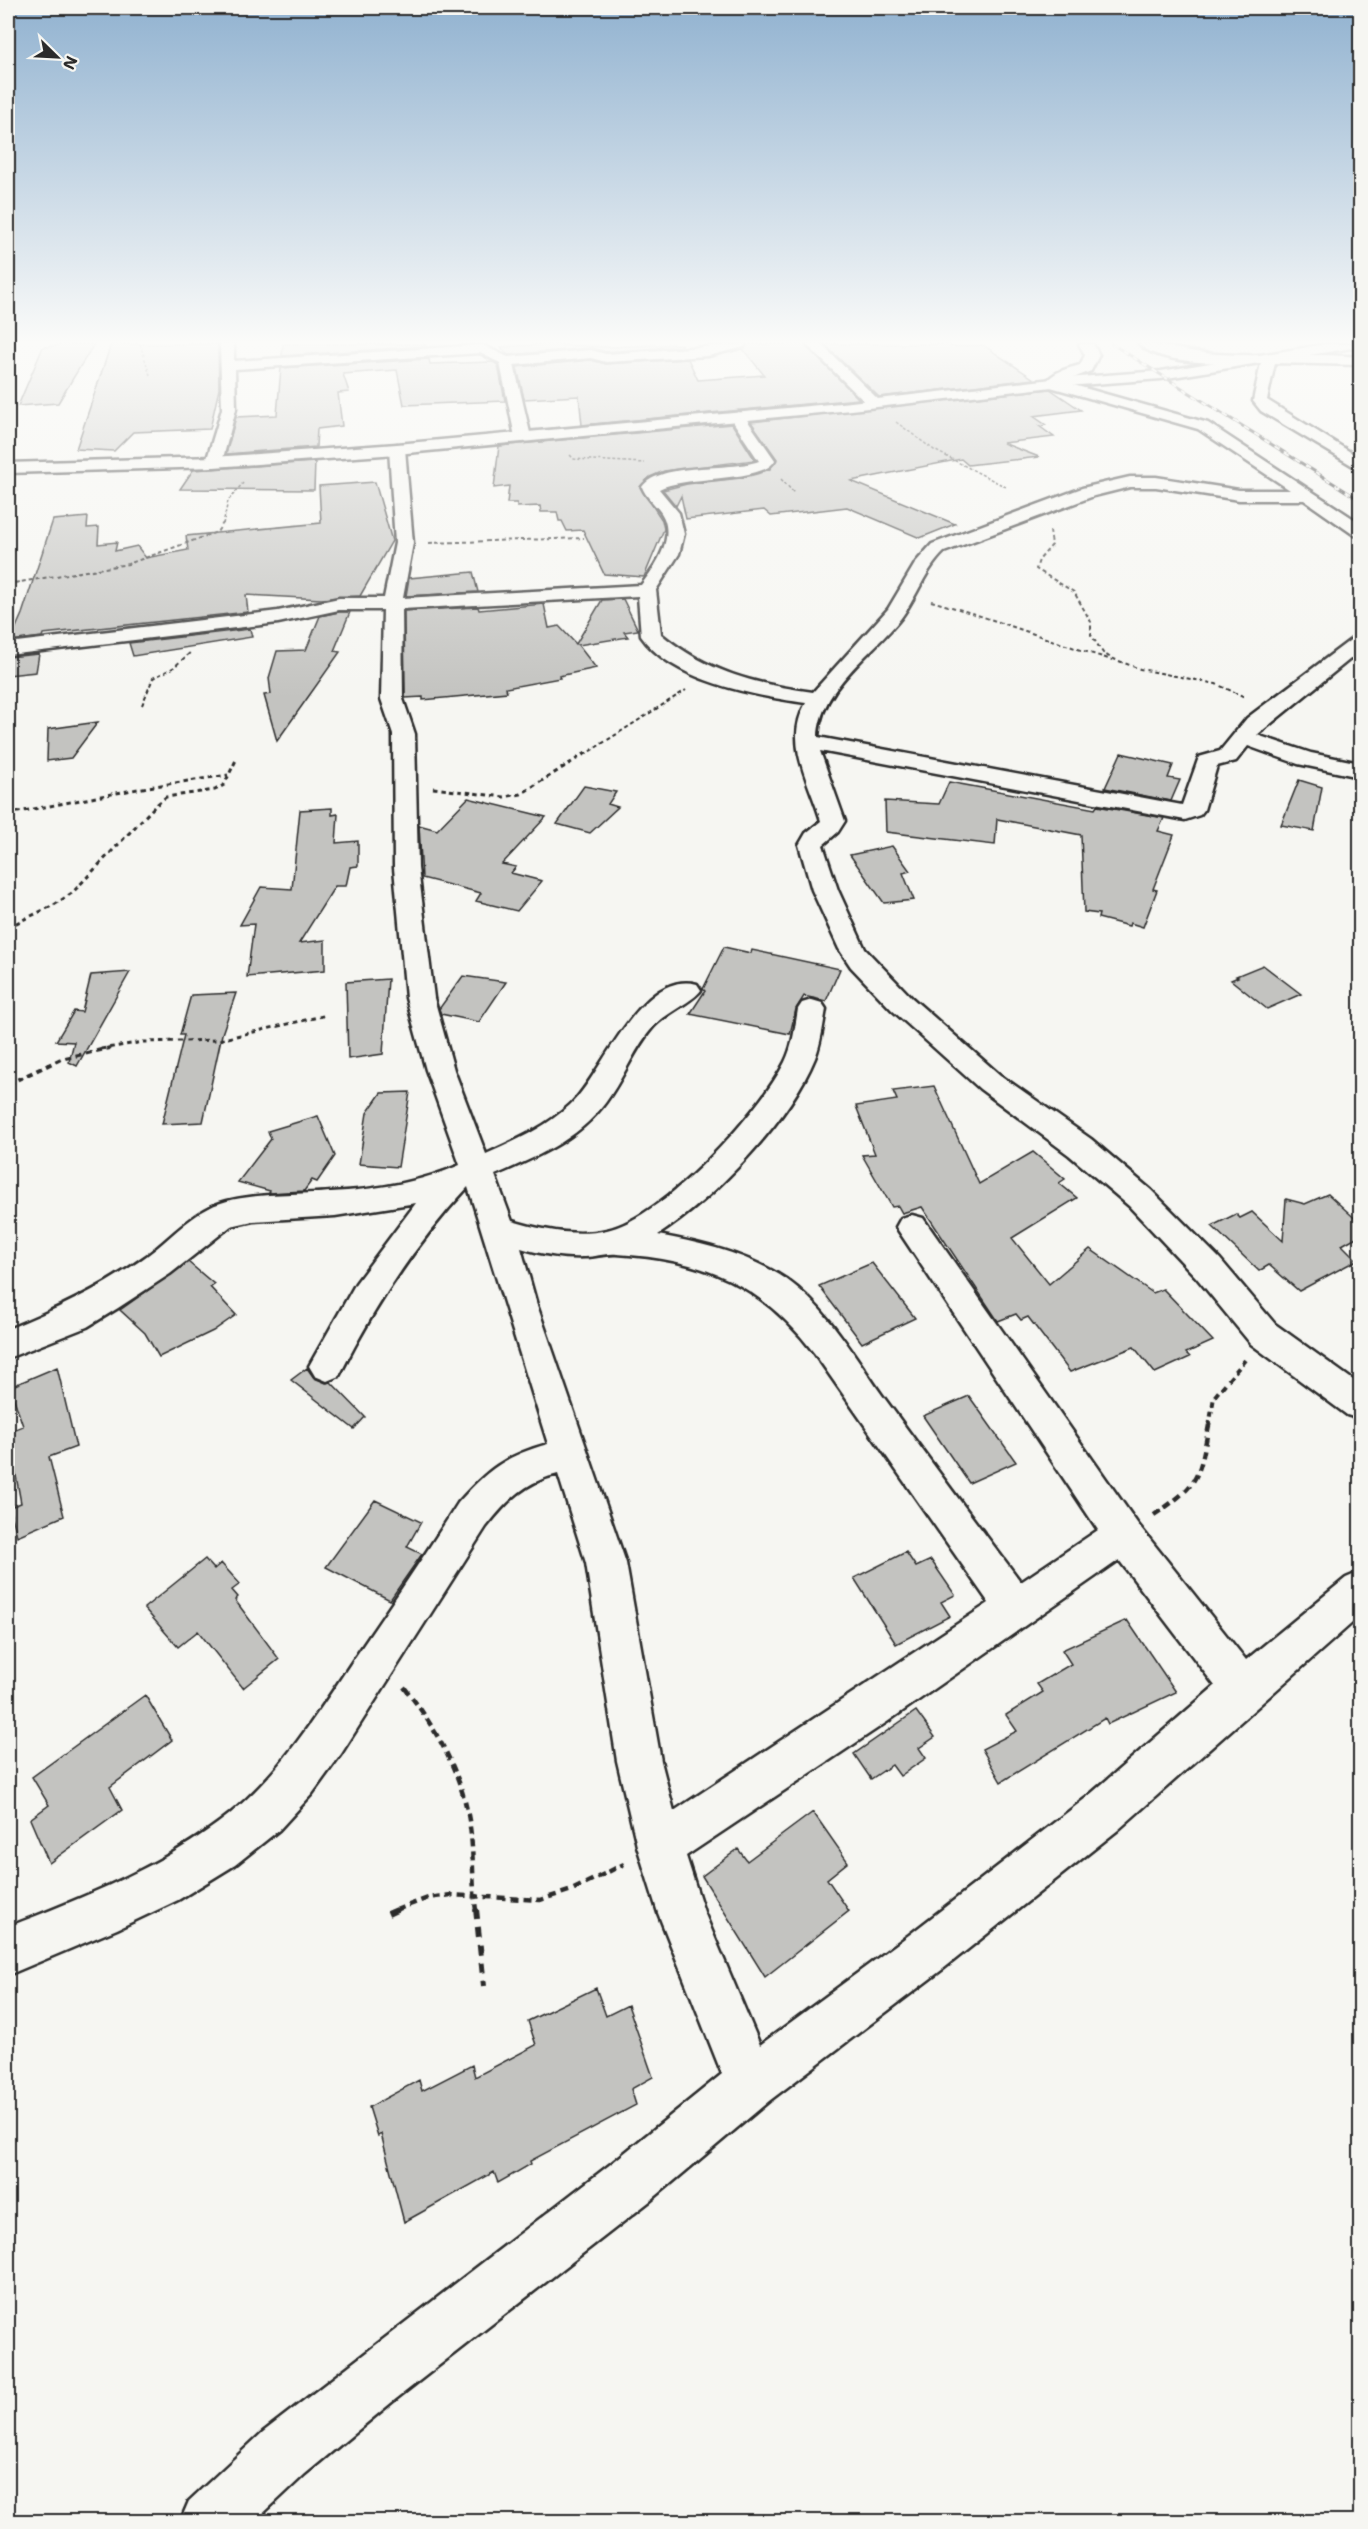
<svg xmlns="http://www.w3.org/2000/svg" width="1368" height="2529" font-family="'Shantell Sans',sans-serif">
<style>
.building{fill:#c3c3c0;stroke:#2b2b2b;stroke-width:1.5}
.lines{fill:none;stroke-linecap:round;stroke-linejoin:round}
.street-casing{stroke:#2b2b2b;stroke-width:5}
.secondary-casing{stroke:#2b2b2b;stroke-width:5}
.path-far5{stroke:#2b2b2b;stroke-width:1.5;stroke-dasharray:3 2;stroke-linecap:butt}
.path-far4{stroke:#2b2b2b;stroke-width:2;stroke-dasharray:4 3;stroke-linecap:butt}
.path-far3{stroke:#2b2b2b;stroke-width:3;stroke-dasharray:4.5 4;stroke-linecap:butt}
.path-far2{stroke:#2b2b2b;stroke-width:4;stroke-dasharray:6 4.5;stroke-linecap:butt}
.path-far1{stroke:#2b2b2b;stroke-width:4.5;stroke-dasharray:8 5;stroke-linecap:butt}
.path{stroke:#2b2b2b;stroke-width:6;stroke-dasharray:10 8;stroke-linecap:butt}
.street{fill:#f6f6f2;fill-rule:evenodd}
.secondary{fill:#f6f6f2;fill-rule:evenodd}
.rail-casing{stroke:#2b2b2b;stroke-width:3}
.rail{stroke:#f6f6f2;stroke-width:2;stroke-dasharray:6;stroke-linecap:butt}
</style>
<rect width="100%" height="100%" fill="#f6f6f2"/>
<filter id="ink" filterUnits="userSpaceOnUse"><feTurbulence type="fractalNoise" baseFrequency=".0167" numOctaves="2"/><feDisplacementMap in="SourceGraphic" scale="12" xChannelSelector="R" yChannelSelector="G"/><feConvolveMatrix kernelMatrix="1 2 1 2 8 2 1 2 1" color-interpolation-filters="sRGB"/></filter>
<g filter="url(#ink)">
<path class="building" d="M58,344H94L58,403L18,406L43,347L56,346Z
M111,344H218L219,389L210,429L133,432L114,451L76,449Z
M283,344H425L426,346L282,356Z
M547,344L608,347L681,344L682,346L606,352L591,348L508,355L501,347Z
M748,344H804L859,399L582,425L579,396L524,399L517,367L591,360L606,364L688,359L698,380L764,375L743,349Z
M824,344H951V347L983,345L1034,379L879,397Z
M429,359L430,364L493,362L498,365L505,401L404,405L397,370L343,374L349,392L338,393L342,426L317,429L316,447L226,454L236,417L277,415L281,368Z
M1050,389L1081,410L1033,416L1046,425L1039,426L1054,437L1003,443L1039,457L968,465L961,459L851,481L955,524L920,538L847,507L771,516L764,510L686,519L681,496L676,506L663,490L687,484L741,478L770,469L777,459L751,422Z
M732,424L755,460L664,471L650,477L640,487L662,520L664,529L644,577L604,574L583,530L567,531L562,521H559L557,512H541L540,506L517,507V503H507L509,486L494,488L499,446Z
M315,462L314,490L180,489L193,470Z
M375,482L392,541L360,596L321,599L246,595L248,612L43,634L42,637L10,641L22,614L53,520L88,517L87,528L99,527L98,544L117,542L115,551L137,546L146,558L188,550L186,536L321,523L319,486Z
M473,572L478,592L406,596L409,578Z
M623,599L638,630L624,632L628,637L578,645L596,668L559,676L560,678L506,688L507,692L423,700V697L405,698L404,611L478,607L479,610L544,604L549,628L559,626L576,644L602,600Z
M339,612H350L334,651L340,652L277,741L264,695L271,694L269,678L277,651L306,650L320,616Z
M250,629L252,637L133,656L129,643Z
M39,654L36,672L8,675V657Z
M98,722L71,758L47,761L48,729Z
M1121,753L1173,765L1168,778L1180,780L1171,801L1105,788Z
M1299,780L1322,787L1314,831L1281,825Z
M949,782L1095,809L1097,806L1164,818L1158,831L1174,835L1153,889L1157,890L1143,927L1130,923L1129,926L1098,918L1099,914L1084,912L1081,835L997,819L995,845L886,832L885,801L939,804Z
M584,786L616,792L608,804L618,807L590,833L557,824Z
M468,798L546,817L502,864L516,867L511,873L542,881L517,911L476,901L481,893L422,878L419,825L437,830Z
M332,808V815L338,814L336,843L358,841V866L350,867L346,886H335L299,943L325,940V970L247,977L254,924L240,925L261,887L292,889L300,810Z
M892,846L910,871L903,873L914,900L884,903L850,855Z
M724,947L751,953L752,950L840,969L826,1001L804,996L796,1009L790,1034L690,1014L705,991L703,989Z
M1263,965L1301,994L1267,1009L1231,980L1238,977L1236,976Z
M130,972L77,1066L69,1062L74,1042L56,1041L74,1011L82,1012L91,975Z
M463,976L506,982L479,1022L441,1014L439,1009Z
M388,979L383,1054L348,1059L346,982Z
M236,993L222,1034L203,1122L162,1124L184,1035H180L191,995Z
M934,1086L979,1184L1033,1152L1065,1179L1059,1183L1077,1198L1012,1238L1049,1284L1090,1249L1153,1293L1163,1289L1213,1341L1186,1353L1190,1357L1155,1373L1134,1347L1070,1372L1028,1317L1021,1320L1016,1314L998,1321L922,1207L902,1213L898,1206L892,1207L862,1155L875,1154L856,1106L897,1100L893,1091Z
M410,1092L398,1167L359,1164L367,1113L381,1093Z
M318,1116L335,1156L317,1182L312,1180L304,1191L269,1193L270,1191L238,1182L271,1139L268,1131Z
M1328,1194L1360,1223V1235L1342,1245L1357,1260L1299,1291L1269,1265L1259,1271L1212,1226L1236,1214L1240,1218L1252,1212L1283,1241L1286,1199L1305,1204Z
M188,1262L214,1284L210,1287L236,1315L213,1331L159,1357L145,1333L120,1310Z
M872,1263L915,1318L862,1343L819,1286Z
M57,1367L76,1447L49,1457L64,1516L17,1536L10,1507L21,1503L8,1432L23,1426L10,1387Z
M307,1368L314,1378L326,1383L331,1382L365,1417L354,1429L291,1380Z
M969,1396L1016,1462L969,1483L923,1416Z
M375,1500L421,1522L407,1547L422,1554L390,1600L326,1567Z
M906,1552L916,1567L931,1560L955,1595L941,1602L950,1616L896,1644L854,1578Z
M205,1559L214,1569L221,1563L240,1584L232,1590L238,1597L235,1600L279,1659L243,1688L198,1631L178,1647L144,1608Z
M1127,1620L1176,1692L1108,1724L1105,1718L1001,1782L982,1749L1017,1731L1006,1715L1043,1692L1037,1684L1071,1664L1062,1650Z
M145,1695L172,1740L110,1787L122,1810L49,1863L30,1819L49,1805L32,1777Z
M916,1711L935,1737L919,1748L926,1758L900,1776L892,1765L871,1779L854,1754Z
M813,1812L848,1862L827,1879L849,1911L765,1977L702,1876L738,1849L747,1861Z
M596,1988L606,2016L628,2005L653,2077L631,2089L636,2105L530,2161L531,2164L498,2183L494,2172L404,2222L381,2134L378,2136L369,2107L419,2080L422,2091L472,2065L475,2077L536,2045L528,2021Z"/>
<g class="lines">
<defs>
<path id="street" d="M220,344H234V361L482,345L508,357L591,350L606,354L746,344L744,347L708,356L606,362L591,358L514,365L531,437L523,442L515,437L500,363L480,353L235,369L236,409L222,462L214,467L206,462L222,409Z
M806,344H821L879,400L881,403L879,406H869Z
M1079,344H1093L1099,355L1091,371L1063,382L1208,423L1360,523V536L1354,535L1304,500H1239L1156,487H1130L1094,496L944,552C925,570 917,597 901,618C872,655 820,687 818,737L1182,805L1199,757L1220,751L1247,718L1353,638L1360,636V651L1257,735L1311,753L1360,763V777L1298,764L1248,746L1236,761L1217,766L1204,810L1200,815L1185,820L820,751L845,821L838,832L823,845L838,890L865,949L912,998L1000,1075L1091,1139L1151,1190L1220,1259L1275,1324L1360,1385V1419L1347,1415L1251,1344L1196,1277L1129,1206L1069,1155L980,1089L892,1010L851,967L839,949L812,890L799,845L806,833L821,821C810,782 783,743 806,703C755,696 672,681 641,636L638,596L402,609L403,699L415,734L418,868L434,998L454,1070L486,1154C517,1140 545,1128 570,1105C602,1076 640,969 697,984L701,990C694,1001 666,1013 654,1026C635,1047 626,1073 610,1096C583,1138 538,1156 495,1175L512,1221C541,1230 577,1237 607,1230C664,1217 759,1113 785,1062C793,1046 795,1027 798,1009L802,1003L812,1000L822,1003L826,1009C823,1026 821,1043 815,1058C789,1121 714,1199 658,1235C702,1243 748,1254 786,1279C827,1308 854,1355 882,1395C928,1458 974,1520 1021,1582L1098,1530L896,1227L901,1218L912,1215L923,1218L1137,1523L1246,1660L1346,1578L1360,1572V1616L1118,1830L943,1969L769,2101L650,2201L392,2402L305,2474L254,2522H180L189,2501L263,2432L612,2163L722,2074L658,1913L637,1846L617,1761L586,1563L558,1474C524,1482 507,1501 486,1527L341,1754L312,1794L279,1830L235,1865L178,1900L117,1929L8,1975V1927C84,1897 165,1866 230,1814C281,1772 316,1716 352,1662C388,1609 424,1557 458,1503C487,1470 505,1456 548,1444L468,1187C415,1244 374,1307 339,1376L327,1381L315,1376L309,1366L356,1283L416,1203L335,1216L253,1221L231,1226L170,1274L118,1308L87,1327L8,1358V1329C58,1309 104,1287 148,1255C168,1240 187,1219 209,1208C238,1192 298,1195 331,1192C374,1190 421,1182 460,1165L426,1070L406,998L394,868L393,734L381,699L383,610H339L278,623L8,655V643L278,611L339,598H384L395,543L389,449L397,444L405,449L413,543L403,598L641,585C657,565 678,534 659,510C653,502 646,497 642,487C662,461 729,472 759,461L730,417L738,412L743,414L775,460C764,483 686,475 659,489L679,513L684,534L679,554L656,590L661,634C707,672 755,684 813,692L888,609L916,562L932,544L1082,488L1130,477H1156L1239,490H1290L1198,429L1047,386L1045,383C1054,371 1067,369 1080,365L1085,355ZM521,1248C541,1254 563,1258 585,1257C595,1257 606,1253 617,1254C704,1259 762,1284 815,1354L989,1603L674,1811L661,1761L626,1563L537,1305ZM1119,1560L1215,1686L1086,1798L909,1935L760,2045L704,1912L686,1856L887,1722Z
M1139,344C1165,344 1190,353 1217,354C1265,357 1312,353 1360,357V365L1275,363L1267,400L1360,458V470L1261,411L1253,401L1261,363C1232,363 1160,366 1139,344Z"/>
<path id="secondary" d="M1327,344H1359L1352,348L1161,379L1052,387L851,410L397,454L214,467L8,473V463L214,457L397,444L851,402L1052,379L1161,371Z"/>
</defs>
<use href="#street" class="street-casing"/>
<use href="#secondary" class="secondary-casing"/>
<path class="path-far5" d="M140,344L150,375
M8,376L10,344
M896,422L934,450L1006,487
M570,455L574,459L644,463
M781,479L794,493
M223,524L228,501L243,483"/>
<path class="path-far4" d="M1050,531L1052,545L1039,560L1036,569L1074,592L1091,622V635L1103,653L1111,658L1140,669L1216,684L1245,697
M429,543L584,538
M8,584L128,564L217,532L223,523
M931,601C992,618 1051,641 1112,660
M142,705L153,678L173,668L192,651
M584,755L686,690"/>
<path class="path-far3" d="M433,788L504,797L521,794L586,753
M8,814L148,787L228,775
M8,927L54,905L72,893L155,806L166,797L215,790L224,785L237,758
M101,1049L143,1042L219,1040L327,1015"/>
<path class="path-far2" d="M8,1084L61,1059L110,1048
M1209,1427L1214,1397L1245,1360"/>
<path class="path-far1" d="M1154,1515C1200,1484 1199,1478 1209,1425
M404,1687C436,1728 463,1775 470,1827C474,1855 472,1883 476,1910
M396,1910L428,1898L451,1895L540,1900L572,1890L624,1864"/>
<path class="path" d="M476,1909L484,1986
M388,1914L399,1909"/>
<use href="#street" class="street"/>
<use href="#secondary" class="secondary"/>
<defs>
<path id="rail" d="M1112,344L1360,500"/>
</defs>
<use href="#rail" class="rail-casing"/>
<use href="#rail" class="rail"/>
</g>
</g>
<linearGradient id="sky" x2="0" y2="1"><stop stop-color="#91b2d0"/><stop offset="0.49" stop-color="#fbfbf9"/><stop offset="1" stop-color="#fbfbf9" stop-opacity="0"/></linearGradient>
<rect width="1368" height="698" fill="url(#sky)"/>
<rect width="1368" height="2529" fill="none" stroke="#f6f6f2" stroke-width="30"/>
<rect x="15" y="15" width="1338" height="2499" fill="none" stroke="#2b2b2b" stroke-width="2" filter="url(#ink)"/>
<g transform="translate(57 57) rotate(114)" stroke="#f6f6f2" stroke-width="4.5" paint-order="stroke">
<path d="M0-4.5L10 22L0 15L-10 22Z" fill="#2b2b2b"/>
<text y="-9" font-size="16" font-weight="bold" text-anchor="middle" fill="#2b2b2b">N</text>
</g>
</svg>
